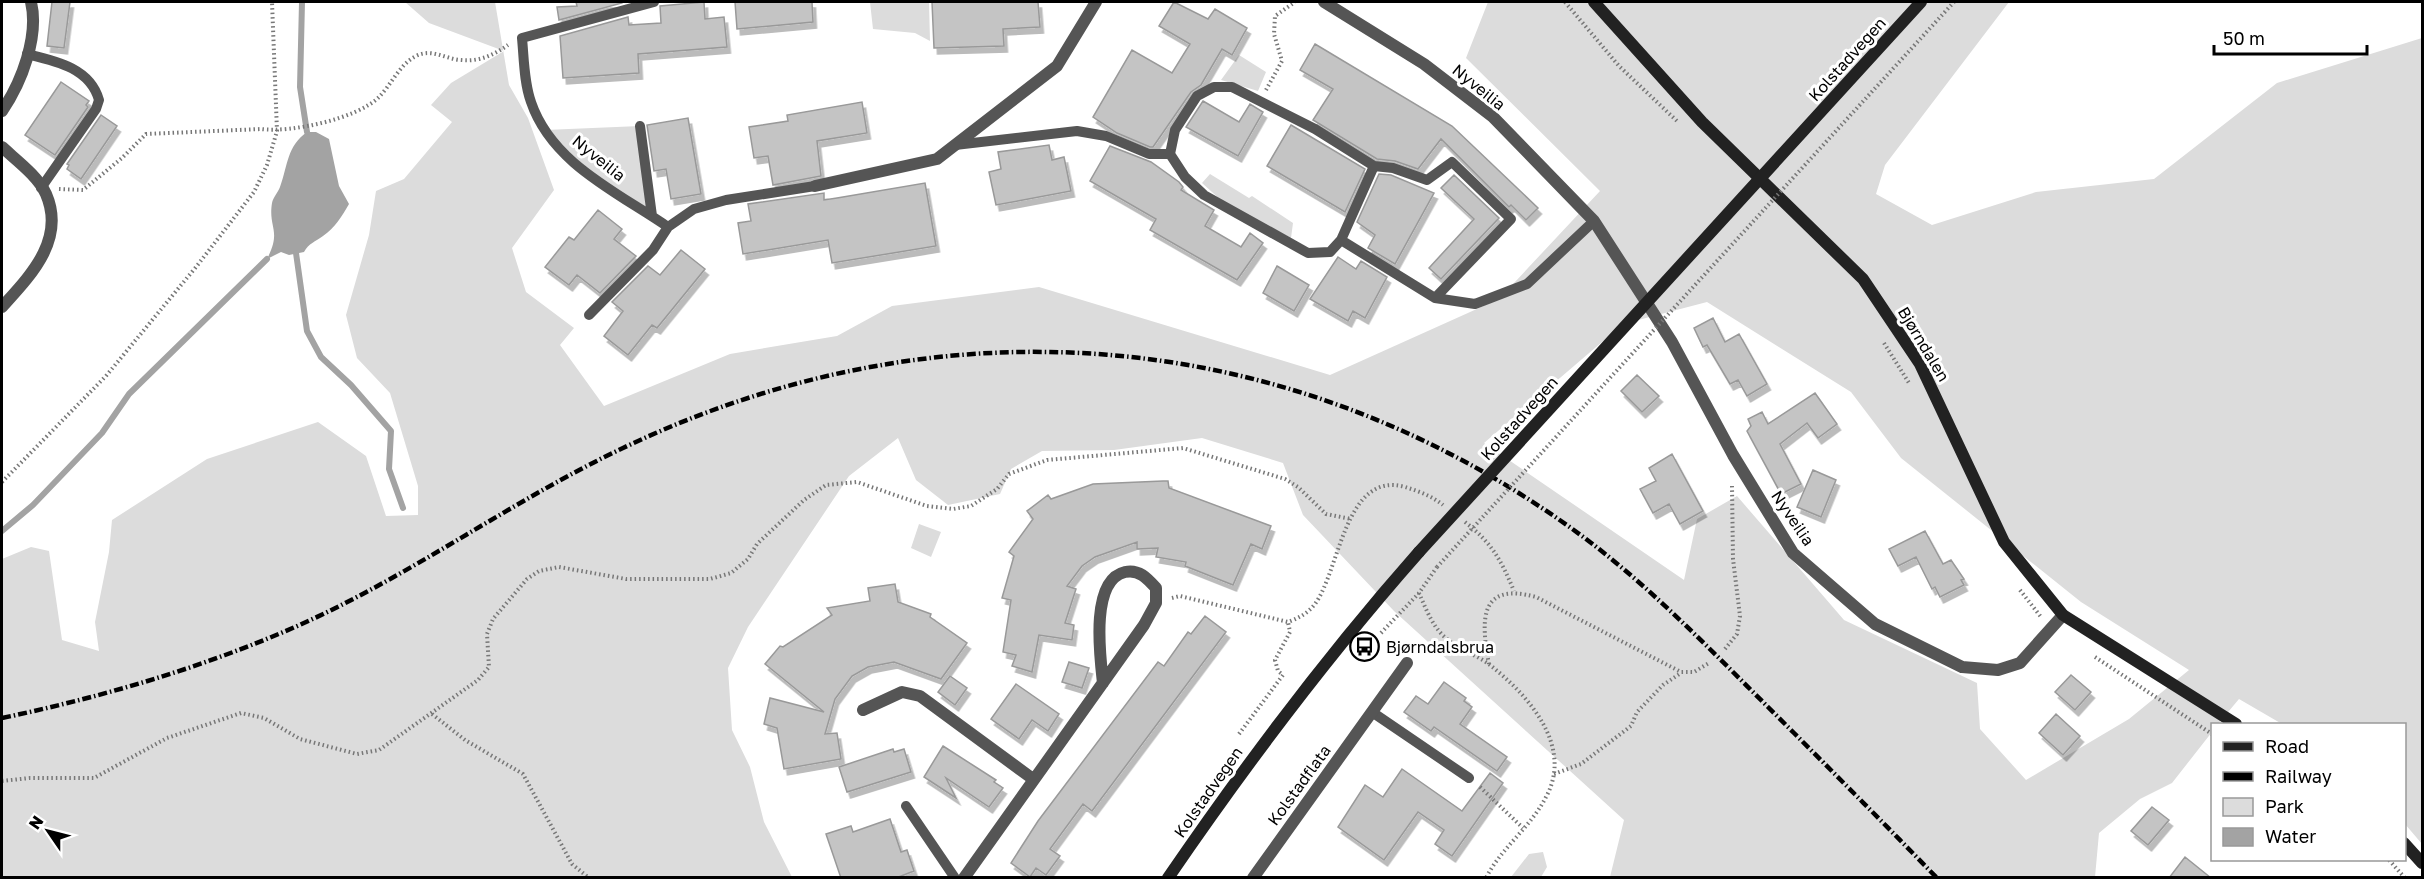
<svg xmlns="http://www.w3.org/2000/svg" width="2424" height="879" font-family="'Golos Text',sans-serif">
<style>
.green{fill:#dcdcdc;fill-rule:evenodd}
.water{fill:#a3a3a3}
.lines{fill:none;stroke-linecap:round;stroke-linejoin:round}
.stream{stroke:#a3a3a3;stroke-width:6}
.building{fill:#c4c4c4;stroke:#999;stroke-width:1.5;filter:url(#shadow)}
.path{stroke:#777;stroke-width:4;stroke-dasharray:1.5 3;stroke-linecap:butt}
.lane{stroke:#555;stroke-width:10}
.street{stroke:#555;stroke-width:12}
.secondary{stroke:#222;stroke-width:12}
.rail{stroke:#000;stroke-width:4.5;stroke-dasharray:9 3 1.5 3;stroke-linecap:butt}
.path-bridge{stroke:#777;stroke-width:4;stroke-dasharray:1.5 3;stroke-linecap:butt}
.secondary-bridge{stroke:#222;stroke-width:12}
.labels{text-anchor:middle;stroke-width:6;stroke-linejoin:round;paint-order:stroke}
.street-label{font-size:16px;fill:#000;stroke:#fff}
.poi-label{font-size:16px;fill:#000;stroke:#fff;text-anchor:start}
</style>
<defs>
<filter id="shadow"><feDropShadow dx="3.5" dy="6" stdDeviation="0" flood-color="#0004"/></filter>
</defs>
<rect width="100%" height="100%" fill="#fff"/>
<path class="green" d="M405,2H495L509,85L528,118L554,190L512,248L526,292L574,328L560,345L604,406L730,354L837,336L892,306L1039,287L1330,375L1499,299L1600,191L1466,58L1488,2H2009L1885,165L1876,194L1932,225L2036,192L2154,179L2277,83L2422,38V844L2405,824L2404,724H2282L2239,699L2218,724H2212V732L2172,783L2140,799L2099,833L2095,877H1610L1624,820L1394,611L1303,515L1283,463L1202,438L1114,450L1042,451L1011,469L1000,494L948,505L916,480L898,438L849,476L748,627L728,668L732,730L750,767L764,822L792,877L2,878V559L31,547L49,551L62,640L99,651L95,622L109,552L112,520L207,459L318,422L366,456L386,516L418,515V486L390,393L357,358L346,315L369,235L376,191L404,179L452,122L431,105L451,83L504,51L429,23ZM1707,302L1851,392L1901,458L2081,602L2189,670L2129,719L2026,780L1980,729L1977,683L1844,620L1737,496L1697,519L1684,580L1484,443L1623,324Z
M870,2H929L930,41L915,33L873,29Z
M1239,55L1266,72L1258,91L1221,80Z
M640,126L652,216L612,191L545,130Z
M1210,174L1249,198L1252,196L1293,223L1291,238L1223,202L1202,183Z
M919,524L941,532L931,557L911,548Z
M1543,852L1547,867L1541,877H1511L1529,854Z"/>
<path class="water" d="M307,132H316L329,139L339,186L349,204C342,216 335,228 323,236C315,242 309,243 304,252L289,255L281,252L267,259C282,230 268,228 272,203C273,198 278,192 280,187C288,165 287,146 307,132Z"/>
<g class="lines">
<path class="stream" d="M302,2L300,87L307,132
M296,253L307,331L321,357L351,385L391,431L389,469L403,508
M2,531L33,505L102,433L129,394L267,259"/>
</g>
<path class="building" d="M52,2H70L64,48L47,46Z
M576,2H622V3L559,20L557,7L577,6Z
M704,2L705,19L724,17L727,47L638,54L639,73L563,78L560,36L628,17L629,25L661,23L660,6Z
M735,2H812L813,22L737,29Z
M932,2H1038L1040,27L1003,29L1004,46L934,48Z
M1174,2L1208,19L1215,9L1247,28L1232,55L1222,49L1201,85L1191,92L1153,147H1150L1117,133L1093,117L1132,50L1172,73L1190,44L1159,26Z
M1315,44L1452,126L1538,208L1526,220L1511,205L1509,207L1441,139L1418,169L1395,161L1377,159L1313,120L1333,89L1300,70Z
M61,82L89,101L86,105L88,107L55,155L25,135Z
M1203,101L1239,122L1250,104L1263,112L1238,156L1186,127Z
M862,102L867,133L817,141L821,176L773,185L768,156L754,158L749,127L788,121L787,115Z
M101,115L117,126L81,179L67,169L69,165L67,164Z
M688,118L701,194L671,199L666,169L654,171L647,125Z
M1291,125L1365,169L1345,212L1267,166Z
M1049,145L1052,160L1064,157L1071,191L996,205L989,172L1001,169L998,152Z
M1110,146L1151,162L1179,182L1183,187L1181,190L1214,210L1205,226L1241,247L1250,233L1263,243L1237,280L1150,230L1156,219L1090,181Z
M1379,174L1391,175L1434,193L1395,264L1368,248L1375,235L1357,222Z
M1454,175L1499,218L1441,279L1429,268L1474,219L1441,188Z
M925,183L936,246L832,263L828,240L743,254L738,223L751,221L748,204L824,193V200L837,198Z
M598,210L622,229L614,239L636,256L600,293L577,275L569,285L545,267L569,237L574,240Z
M681,250L705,269L657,328L652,325L628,355L604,336L623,311L612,302L648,266L660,275Z
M1338,257L1356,269L1361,261L1387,277L1365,318L1353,311L1348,321L1310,299Z
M1277,266L1309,285L1294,311L1263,293Z
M1713,318L1725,342L1739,334L1767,384L1747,396L1738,380L1730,384L1707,345L1703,347L1694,328Z
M1637,375L1659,396L1642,412L1621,391Z
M1815,393L1837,424L1818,438L1807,423L1780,444L1801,484L1781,494L1747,431L1751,426L1748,419L1762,412L1768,424Z
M1672,454L1703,511L1680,524L1669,504L1653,513L1640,489L1656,481L1649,468Z
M1813,470L1836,480L1821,517L1797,507Z
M1163,481H1168L1169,488L1271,526L1262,549L1251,544L1233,585L1185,566L1186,562L1156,557L1158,548L1137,549V542L1095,557L1082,566L1067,586L1076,589L1065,623L1074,625L1072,640L1039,635L1032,672L1012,666L1016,655L1003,652L1011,600L1002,598L1014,556L1009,552L1033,519L1027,511L1048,495L1051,499L1093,484Z
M1925,531L1943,564L1951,560L1964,579L1961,580L1964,585L1940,597L1935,587L1932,589L1916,557L1898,566L1889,549Z
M895,584L898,602L931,614L930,617L967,643L941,679L894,662L868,667L852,676L835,699L825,734L837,733L841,759L784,769L777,728L764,724L770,698L824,712L765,664L780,646L783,647L832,615L827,608L870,601L868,588Z
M1205,616L1226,632L1092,811L1083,804L1050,849L1060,856L1046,875L1036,868L1030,877L1011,863L1038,821L1158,662L1164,666L1188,632L1191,634Z
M1069,662L1089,668L1082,688L1062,682Z
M2071,675L2091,692L2075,710L2055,692Z
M950,676L967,688L955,705L938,692Z
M1444,682L1466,698L1464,701L1472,707L1460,724L1507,757L1497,771L1434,727L1431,731L1404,712L1416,696L1428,704Z
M1016,684L1059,714L1048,731L1032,720L1019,739L991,719Z
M2056,714L2080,736L2063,755L2039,733Z
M943,746L996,780L994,782L1003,788L989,807L946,778L956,798L924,777Z
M893,749L894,752L904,749L911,772L847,792L839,767Z
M1402,769L1462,811L1490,773L1503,783L1452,856L1435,844L1444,830L1418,812L1384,860L1338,827L1365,785L1383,797Z
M2152,807L2169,820L2148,845L2131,831Z
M890,819L901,852L907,850L914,871L896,878H841L826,834L851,826L853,832Z
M2185,857L2211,878H2169Z"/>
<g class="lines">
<path class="path" d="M1565,2L1619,66L1678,122
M1266,90L1282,61L1274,34L1275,16L1295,2
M59,189L83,190L122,158L146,134L261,129C290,133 357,119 379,97C391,85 400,64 416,56C432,48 445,59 461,60C479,62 494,55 508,45
M1884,343L1909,383
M2,482L106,376L196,267L254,192L267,165L277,131L272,2
M1465,522C1492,543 1501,560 1514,591
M1437,567L1419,593C1426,609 1433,628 1447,639C1460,650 1477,655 1490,665C1528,695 1574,746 1546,797C1531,827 1501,848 1486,878
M2020,590L2041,617
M1172,598L1180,596L1288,622C1299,618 1308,613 1315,604C1340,570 1345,470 1405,487C1418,491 1432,496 1443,505
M1381,633L1419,593
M1725,649L1737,634L1740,616L1733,559L1732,486
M2095,657L2212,734
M1489,664C1481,622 1478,581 1536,597L1681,672H1694L1709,663
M432,714L465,740L523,774L572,864L589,878
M1239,734L1283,675L1278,671L1275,660L1290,632L1288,622
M1554,774L1581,764L1631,726L1637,712L1663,685L1681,673
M2,781L30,778H94L167,738L241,713L264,718L300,739L357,754L379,750L478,680L489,667L487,634L493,619L527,579L539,571L559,567L626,579H710L731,573L748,559L757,544L804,500L826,485L857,482L927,506L953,509L971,506L997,489L1009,474L1047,460L1183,448L1285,479L1298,487L1326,514L1351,519
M1480,787L1523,828
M2389,860L2405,878"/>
<path class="lane" d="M654,2L522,38C524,59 524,83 531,102C552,164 619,193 668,227L694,209L726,200L815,186
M27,54C56,61 90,68 99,100L96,109L41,188
M640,126L652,216
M955,145L1077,131L1106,136L1149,154H1170
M1374,166L1393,168L1427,180L1452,162L1511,219L1435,298
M1341,240L1374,166L1315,129L1232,87H1214L1197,96L1175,130L1170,154L1185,177L1204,195L1308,253L1330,252L1341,240L1435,298L1475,304L1527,284L1594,221
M589,315L653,250L668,227
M1372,712L1469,778
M906,806L955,878"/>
<path class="street" d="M1324,2L1424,64L1493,117L1594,221L1672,342L1733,455L1793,553L1875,624L1962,667L1998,670L2020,663L2063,615
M2,111C22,82 39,36 31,2
M2,147C16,160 38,176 46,194C66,240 30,276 2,307
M815,186L937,159L1057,66L1096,2
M863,710L902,692L920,696L1033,779
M964,878L1144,625L1156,603V588C1147,578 1139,569 1125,572C1090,580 1100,656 1103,683
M1253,878L1407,663"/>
<path class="secondary" d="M1594,2L1702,122L1863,279L1920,364L2004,542L2063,615L2236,724
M2404,843L2422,863
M1168,878C1246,764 1328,655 1419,552"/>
<path class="rail" d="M2,718C102,697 201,668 295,627C409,577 511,501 623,448C939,297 1286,324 1571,528C1634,573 1689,628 1743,682C1808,747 1873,812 1937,878"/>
<path class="path-bridge" d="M1437,567L1954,2"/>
<path class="secondary-bridge" d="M1419,552L1921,2"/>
</g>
<defs>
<symbol id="bus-ring" viewBox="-11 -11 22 22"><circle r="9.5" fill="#fff" stroke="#000" stroke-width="1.5"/><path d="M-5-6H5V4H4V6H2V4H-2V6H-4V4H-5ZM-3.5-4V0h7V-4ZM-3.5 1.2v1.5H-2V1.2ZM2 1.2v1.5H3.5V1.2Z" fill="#000"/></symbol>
</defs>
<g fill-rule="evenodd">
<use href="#bus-ring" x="1348" y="630" width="33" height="33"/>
</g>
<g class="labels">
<g class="street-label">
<text transform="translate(1847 59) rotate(-48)" y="6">Kolstadvegen</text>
<text transform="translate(1479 87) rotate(39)" y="6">Nyveilia</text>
<text transform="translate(599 158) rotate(39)" y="6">Nyveilia</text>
<text transform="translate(1924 344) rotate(59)" y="6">Bjørndalen</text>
<text transform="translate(1519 418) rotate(-48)" y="6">Kolstadvegen</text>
<text transform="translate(1793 518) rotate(56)" y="6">Nyveilia</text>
<text transform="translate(1299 785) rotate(-54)" y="6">Kolstadflata</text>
<text transform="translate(1208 792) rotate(-55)" y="6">Kolstadvegen</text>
</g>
<g class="poi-label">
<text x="1386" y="653">Bjørndalsbrua</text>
</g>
</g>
<rect width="2424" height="879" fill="none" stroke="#000000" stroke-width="6"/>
<rect x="2211" y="723" width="195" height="138" fill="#ffffff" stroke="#999999" stroke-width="1.5"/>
<rect x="2223" y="742" width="30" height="9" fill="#222222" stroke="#999999" stroke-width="1.5"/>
<text x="2265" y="753" font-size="18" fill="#000000">Road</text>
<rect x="2223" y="772" width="30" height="9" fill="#000000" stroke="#999999" stroke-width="1.5"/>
<text x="2265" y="783" font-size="18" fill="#000000">Railway</text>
<rect x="2223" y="798" width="30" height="18" fill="#dcdcdc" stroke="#999999" stroke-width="1.5"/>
<text x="2265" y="813" font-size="18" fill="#000000">Park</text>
<rect x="2223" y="828" width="30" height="18" fill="#a3a3a3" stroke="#999999" stroke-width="1.5"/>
<text x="2265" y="843" font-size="18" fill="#000000">Water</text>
<g transform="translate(48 831) rotate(305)" stroke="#ffffff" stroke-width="4.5" paint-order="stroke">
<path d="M0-4.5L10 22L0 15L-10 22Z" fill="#000000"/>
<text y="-9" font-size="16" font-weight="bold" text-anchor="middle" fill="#000000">N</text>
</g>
<path d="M2214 45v9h153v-9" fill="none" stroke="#000000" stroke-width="3"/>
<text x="2223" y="45" font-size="18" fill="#000000" stroke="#ffffff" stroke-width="4.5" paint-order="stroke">50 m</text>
</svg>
